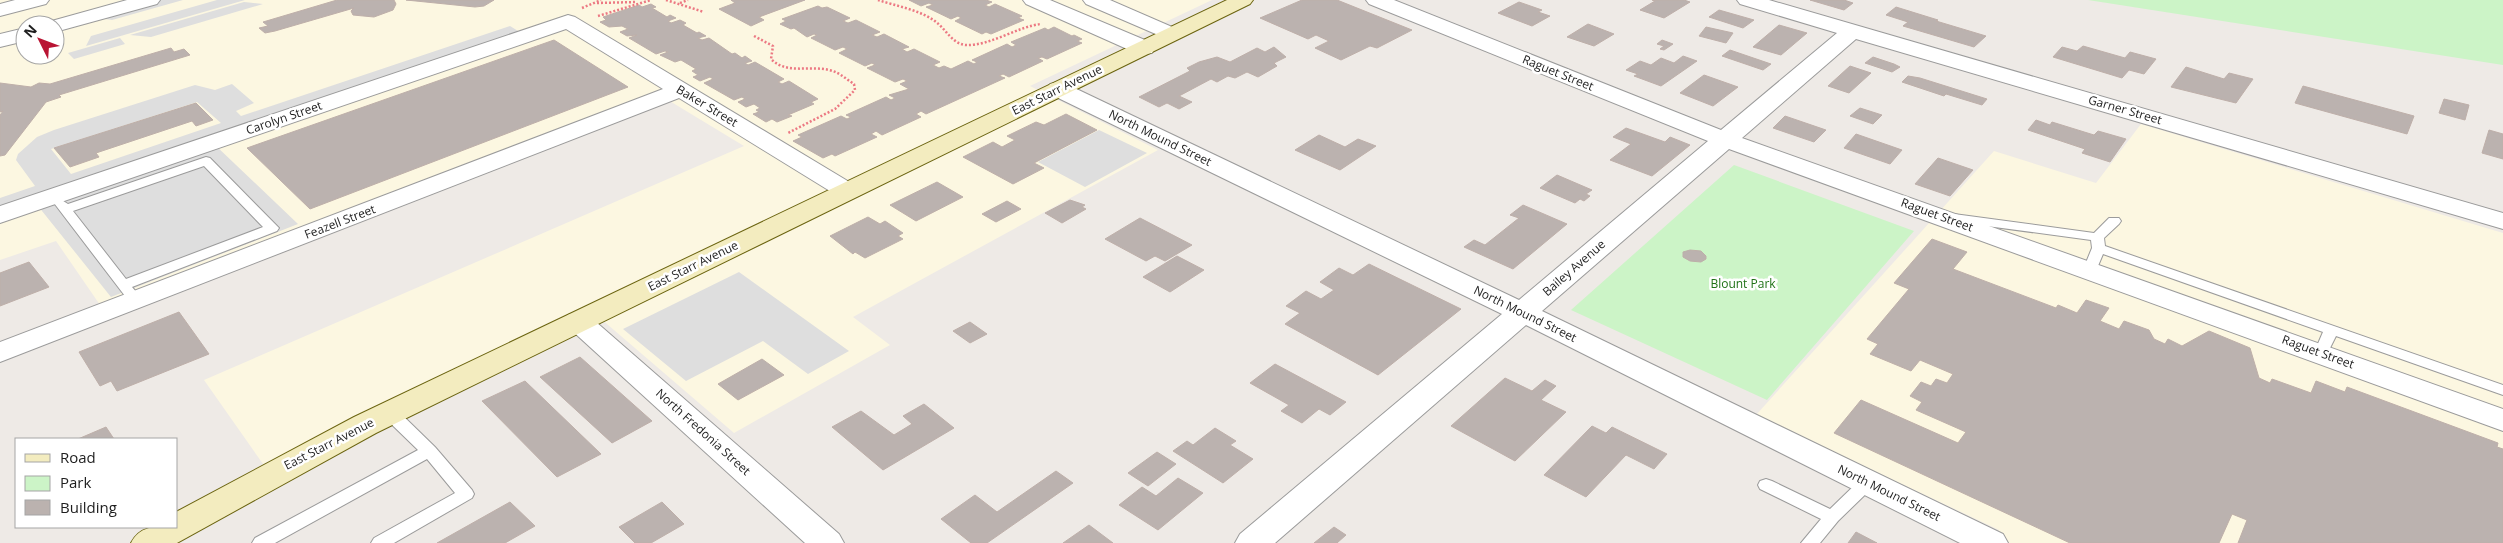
<svg xmlns="http://www.w3.org/2000/svg" width="2503" height="543" font-family="'Open Sans',sans-serif">
<style>
.education{fill:#fcf7e1;fill-rule:evenodd}
.park{fill:#ccf4c7}
.parking{fill:#dedede;fill-rule:evenodd}
.building{fill:#bbb2af;stroke:#beafa9}
.lines{fill:none;stroke-linecap:round;stroke-linejoin:round}
.lane-casing{stroke:#9b9b9b;stroke-width:2}
.street-casing{stroke:#9b9b9b;stroke-width:2}
.secondary-casing{stroke:#6b6410;stroke-width:2}
.path{stroke:#ec7983;stroke-width:2.5;stroke-dasharray:2 2;stroke-linecap:butt}
.lane{fill:#fff;fill-rule:evenodd}
.street{fill:#fff;fill-rule:evenodd}
.secondary{fill:#f3ecbf;fill-rule:evenodd}
.labels{text-anchor:middle;stroke-width:5;stroke-linejoin:round;paint-order:stroke}
.street-label{font-size:12px;fill:#1e1e1e;stroke:#fff}
.park-label{font-size:12px;fill:#207217;stroke:#fff}
</style>
<rect width="100%" height="100%" fill="#eeeae6"/>
<path class="education" d="M0,0H1212L1030,86L1158,150L853,317L890,345L734,433L586,306L263,464L204,380L744,146L668,100L109,318L56,241L0,260ZM25,25H55V55H25Z
M2141,124L2503,233V543H1993L1999,530L1756,415L1994,151L2096,183Z"/>
<path class="park" d="M2088,0H2503V65Z
M1734,165L1914,231L1767,400L1571,310Z"/>
<path class="parking" d="M152,0H183L112,20L91,17Z
M217,0H245L86,46L91,36Z
M244,2L263,4L151,37L130,35Z
M510,26L523,34L0,212V198L35,186L16,160L18,154L37,137L54,130L195,85L215,90L232,84L254,103L236,111L241,116ZM197,102L221,123L71,174L51,149Z
M120,38L125,44L74,59L68,53Z
M1099,130L1147,153L1085,187L1038,162Z
M214,144L298,224L111,297L38,206Z
M739,272L849,351L808,374L763,341L686,381L623,329Z"/>
<path class="building" d="M337,0H394L396,4L393,10L374,17L353,15L351,11L354,8L275,31L265,33L259,28L268,26L263,22Z
M406,0H494L484,6L475,7Z
M731,0H805L759,17L764,20L751,26L719,9L735,3Z
M909,0H986L992,2L985,5L989,7L995,4L1022,16L1018,18L1024,20L991,34L986,32L982,34L955,21L961,18L958,16L951,19L926,7L933,5L929,3L921,6Z
M1302,0H1337L1412,30L1377,48L1370,46L1341,60L1315,48L1329,41L1316,35L1308,39L1260,18Z
M1652,0H1684L1690,2L1664,18L1640,10L1655,1Z
M1810,0H1844L1853,3L1844,10Z
M1519,2L1542,10L1538,12L1550,16L1532,26L1498,13Z
M651,4L656,7L652,8L667,17L670,15L676,18L668,21L671,23L680,20L686,23L683,25L697,33L699,32L706,36L698,38L702,40L709,38L732,54L735,53L742,58L745,56L752,61L745,63L748,65L755,62L784,79L778,82L782,84L789,81L818,99L811,102L814,104L788,115L792,116L777,122L772,119L766,122L753,114L759,112L756,110L760,108L754,104L746,107L738,102L745,99L742,97L734,100L704,83L713,79L710,77L700,81L693,77L698,75L692,71L696,69L681,60L675,62L660,55L668,52L665,51L656,54L629,38L637,35L627,36L620,32L628,29L622,26L609,27L600,22L606,20L603,17L639,5L642,7Z
M818,6L822,8L827,7L850,18L843,21L848,23L856,20L880,32L872,35L877,37L884,34L909,47L902,49L907,52L914,49L940,62L933,65L939,68L944,66L951,69L968,61L974,64L977,62L972,60L1007,44L1012,47L1016,45L1011,42L1045,28L1048,30L1054,27L1072,36L1074,35L1082,39L1077,41L1082,43L1047,59L1042,57L1038,58L1043,61L1009,77L1003,74L999,76L1005,78L926,114L921,111L916,114L921,117L882,135L876,131L871,134L877,137L835,156L832,154L823,158L793,141L802,137L798,135L841,116L847,119L851,117L846,115L886,97L891,100L895,98L889,95L909,89L900,84L907,81L903,79L895,82L867,68L875,65L872,63L865,66L839,53L847,49L843,47L835,50L811,38L817,35L814,34L807,37L794,28L791,29L780,24L786,21L782,19Z
M1896,7L1938,20L1936,21L1986,36L1974,47L1903,26L1908,22L1886,15Z
M1719,10L1754,20L1743,28L1709,17Z
M1588,24L1614,34L1594,46L1567,37Z
M1779,25L1807,33L1781,55L1753,47Z
M1706,27L1733,33L1726,43L1699,36Z
M554,40L628,87L310,209L247,148Z
M1662,40L1673,44L1664,50L1660,49L1664,46L1657,44Z
M2083,46L2125,58L2130,52L2156,59L2144,74L2129,70L2122,78L2053,57L2062,47L2077,51Z
M1274,47L1286,57L1274,63L1277,66L1258,77L1247,72L1235,78L1228,76L1217,82L1211,79L1179,96L1192,102L1179,109L1167,103L1159,107L1139,97L1190,71L1187,68L1199,62L1217,57L1230,62L1257,48L1265,52Z
M171,48L174,52L184,49L190,55L59,95L61,97L46,102L5,155L0,156V115L3,111L0,112V83L31,87L39,83L50,84Z
M1730,50L1771,64L1763,70L1722,56Z
M1683,56L1697,61L1661,86L1634,76L1638,74L1626,70L1640,61L1651,65L1661,58L1674,63Z
M1873,57L1894,64L1900,67L1892,72L1865,63Z
M1850,66L1871,73L1849,93L1828,86Z
M2186,67L2224,79L2229,73L2253,79L2236,103L2171,87Z
M1704,75L1738,87L1713,106L1680,93Z
M1908,76L1920,78L1987,99L1982,105L1946,94L1944,96L1902,82Z
M2303,86L2414,116L2407,134L2295,103Z
M2444,99L2469,105L2465,120L2439,113Z
M196,103L213,120L196,126L192,121L96,153L99,157L70,167L54,148Z
M1860,108L1882,115L1873,124L1850,116Z
M1066,114L1097,130L1034,163L1044,168L1013,184L963,157L993,142L1002,147L1015,140L1007,136L1036,122L1044,125Z
M1785,116L1826,130L1814,142L1773,128Z
M2036,120L2050,125L2052,122L2094,135L2098,131L2126,139L2110,162L2082,153L2085,149L2028,130Z
M1626,128L1665,142L1670,137L1690,145L1652,176L1610,160L1631,144L1613,137Z
M2489,130L2503,134V159L2482,153Z
M1856,134L1902,150L1890,164L1844,148Z
M1319,135L1345,147L1358,139L1376,146L1340,170L1295,150Z
M1938,158L1973,170L1950,196L1915,184Z
M1557,175L1592,190L1586,194L1590,196L1584,201L1580,199L1575,203L1540,188Z
M937,182L963,197L916,221L890,205Z
M1070,200L1085,205L1082,207L1086,209L1062,223L1045,213Z
M1007,201L1021,209L996,222L982,214Z
M1523,205L1567,224L1513,269L1464,247L1474,240L1485,245L1519,218L1510,215Z
M868,217L880,224L885,221L903,233L898,236L903,239L865,258L855,252L853,254L830,236Z
M1140,218L1192,245L1165,261L1155,256L1146,261L1105,239Z
M1932,239L1967,252L1953,269L2056,308L2058,305L2077,313L2086,300L2109,308L2100,321L2119,329L2124,321L2149,330L2154,339L2165,344L2168,339L2182,346L2209,331L2250,348L2259,378L2270,383L2272,379L2311,393L2316,381L2345,392L2347,387L2498,443L2497,447L2503,449V543H2238L2247,520L2232,514L2219,543H2070L1834,433L1861,400L1958,443L1966,432L1916,410L1922,402L1910,396L1921,382L1931,386L1936,379L1947,383L1953,374L1920,360L1911,371L1870,354L1878,344L1867,339L1909,289L1894,283Z
M1690,250L1701,251L1706,256V259L1701,262L1690,261L1683,257V252Z
M1177,256L1204,270L1170,292L1143,277Z
M29,262L49,287L0,306V273Z
M1369,264L1461,309L1378,375L1285,324L1300,313L1286,306L1306,291L1321,299L1334,290L1320,282L1339,268L1353,275Z
M179,312L209,354L117,391L111,381L100,386L79,352Z
M970,322L987,334L970,343L953,331Z
M580,357L652,421L612,443L540,377Z
M762,359L784,375L738,400L718,384Z
M1275,364L1346,402L1330,415L1319,409L1302,423L1281,411L1289,405L1250,383Z
M1505,378L1532,391L1545,380L1556,386L1541,400L1566,412L1515,461L1451,426Z
M525,381L601,454L557,477L482,401Z
M924,404L954,428L883,470L832,427L861,411L894,435L912,424L903,416Z
M1592,426L1606,433L1612,427L1667,454L1654,469L1626,455L1586,497L1544,475Z
M106,427L114,439H78Z
M1215,428L1236,441L1230,445L1253,459L1223,483L1173,451L1187,441L1193,445Z
M1157,452L1176,464L1148,486L1128,473Z
M1056,471L1073,483L987,543H971L941,519L975,495L997,512Z
M1178,478L1203,493L1158,530L1119,505L1142,487L1156,496Z
M510,502L535,526L505,543H437Z
M662,502L684,524L651,543H635L619,527Z
M1089,525L1113,543H1063Z
M1334,527L1346,535L1337,543H1314Z
M1856,532L1877,543H1848Z"/>
<g class="lines">
<defs>
<path id="lane" d="M206,157L210,158L279,228L277,231L132,287L137,293L135,296H125L54,203L60,199L68,204ZM204,166L263,227L126,279L73,211Z
M1954,214L2094,233L2109,218H2119L2121,221L2119,224L2104,238L2105,246L2503,385V395L2336,336L2326,356H2316L2314,353L2323,332L2103,254L2095,273H2085L2083,270L2092,248L2091,240L1949,221L1947,218Z
M390,408L396,409L435,447L472,490L474,494L472,498L394,543H371L374,538L455,493L427,459L275,543H252L255,538L418,450L384,417L382,413L384,409Z
M1867,477L1873,479L1875,483L1873,487L1838,521L1820,543H1801L1821,519L1760,489L1758,485L1760,481L1766,479L1772,481L1830,509L1861,479Z"/>
<path id="street" d="M15,0H49L46,4L0,16V4Z
M127,0H160L157,4L55,32V25H45L48,22Z
M1023,0H1050L1152,43L1155,48L1152,53L1144,54L1136,53L1026,4Z
M1083,0H1110L1179,30L1183,34L1179,38L1172,40L1165,38L1086,4Z
M1366,0H1394L1721,130L1837,33L1740,4L1737,0H1769L2503,213V229L1856,39L1742,138L2503,409V431L1729,149L1542,311L2003,534L2008,543H1960L1526,325L1275,543H1235L1240,534L1502,314L1050,94L1047,89L1050,84L1058,82L1066,84L1519,300L1708,141L1369,4Z
M568,15L575,17L856,186L860,191L856,196L847,199L838,196L679,98L0,362V342L663,89L566,29L0,223V206Z
M25,28V41L0,47V34Z
M578,312L588,315L839,534L844,543H805L568,327L564,321L568,315Z"/>
<path id="secondary" d="M1227,0H1253L1250,4L376,433L177,543H131C141,524 157,527 176,527V512L354,417Z"/>
</defs>
<use href="#lane" class="lane-casing"/>
<use href="#street" class="street-casing"/>
<use href="#secondary" class="secondary-casing"/>
<path class="path" d="M666,0L704,12
M878,0C896,6 921,10 936,22C946,29 952,44 966,45C990,46 1019,26 1041,24
M597,3L636,2
M680,3L688,0
M582,8L601,0
M598,16L651,0
M754,36L773,46L771,59C787,75 809,65 829,70C839,72 846,79 854,84L855,90L835,109L788,133"/>
<use href="#lane" class="lane"/>
<use href="#street" class="street"/>
<use href="#secondary" class="secondary"/>
</g>
<g class="labels">
<g class="street-label">
<text transform="translate(1558 73) rotate(22)" y="4">Raguet Street</text>
<text transform="translate(1057 90) rotate(-26)" y="4">East Starr Avenue</text>
<text transform="translate(707 106) rotate(31)" y="4">Baker Street</text>
<text transform="translate(2125 110) rotate(16)" y="4">Garner Street</text>
<text transform="translate(284 118) rotate(-19)" y="4">Carolyn Street</text>
<text transform="translate(1160 138) rotate(26)" y="4">North Mound Street</text>
<text transform="translate(1937 215) rotate(20)" y="4">Raguet Street</text>
<text transform="translate(340 222) rotate(-21)" y="4">Feazell Street</text>
<text transform="translate(693 266) rotate(-26)" y="4">East Starr Avenue</text>
<text transform="translate(1574 268) rotate(-41)" y="4">Bailey Avenue</text>
<text transform="translate(1525 314) rotate(26)" y="4">North Mound Street</text>
<text transform="translate(2318 352) rotate(20)" y="4">Raguet Street</text>
<text transform="translate(703 432) rotate(42)" y="4">North Fredonia Street</text>
<text transform="translate(329 444) rotate(-27)" y="4">East Starr Avenue</text>
<text transform="translate(1889 493) rotate(26)" y="4">North Mound Street</text>
</g>
<g class="park-label">
<text x="1743" y="288">Blount Park</text>
</g>
</g>
<rect x="15" y="438" width="162" height="90" fill="#ffffff" stroke="#a5a5a5"/>
<rect x="25" y="454" width="25" height="8" fill="#f3ecbf" stroke="#a5a5a5"/>
<text x="60" y="463" font-size="15" fill="#1e1e1e">Road</text>
<rect x="25" y="476" width="25" height="15" fill="#ccf4c7" stroke="#a5a5a5"/>
<text x="60" y="488" font-size="15" fill="#1e1e1e">Park</text>
<rect x="25" y="500" width="25" height="15" fill="#bbb2af" stroke="#a5a5a5"/>
<text x="60" y="513" font-size="15" fill="#1e1e1e">Building</text>
<g transform="translate(40 40) rotate(312)"><circle r="24" fill="#ffffff" stroke="#a5a5a5"/>
<path d="M0-4L9 19L0 12L-9 19Z" fill="#b91433"/>
<text y="-8" font-size="14" font-weight="bold" text-anchor="middle" fill="#1e1e1e">N</text>
</g>
</svg>
